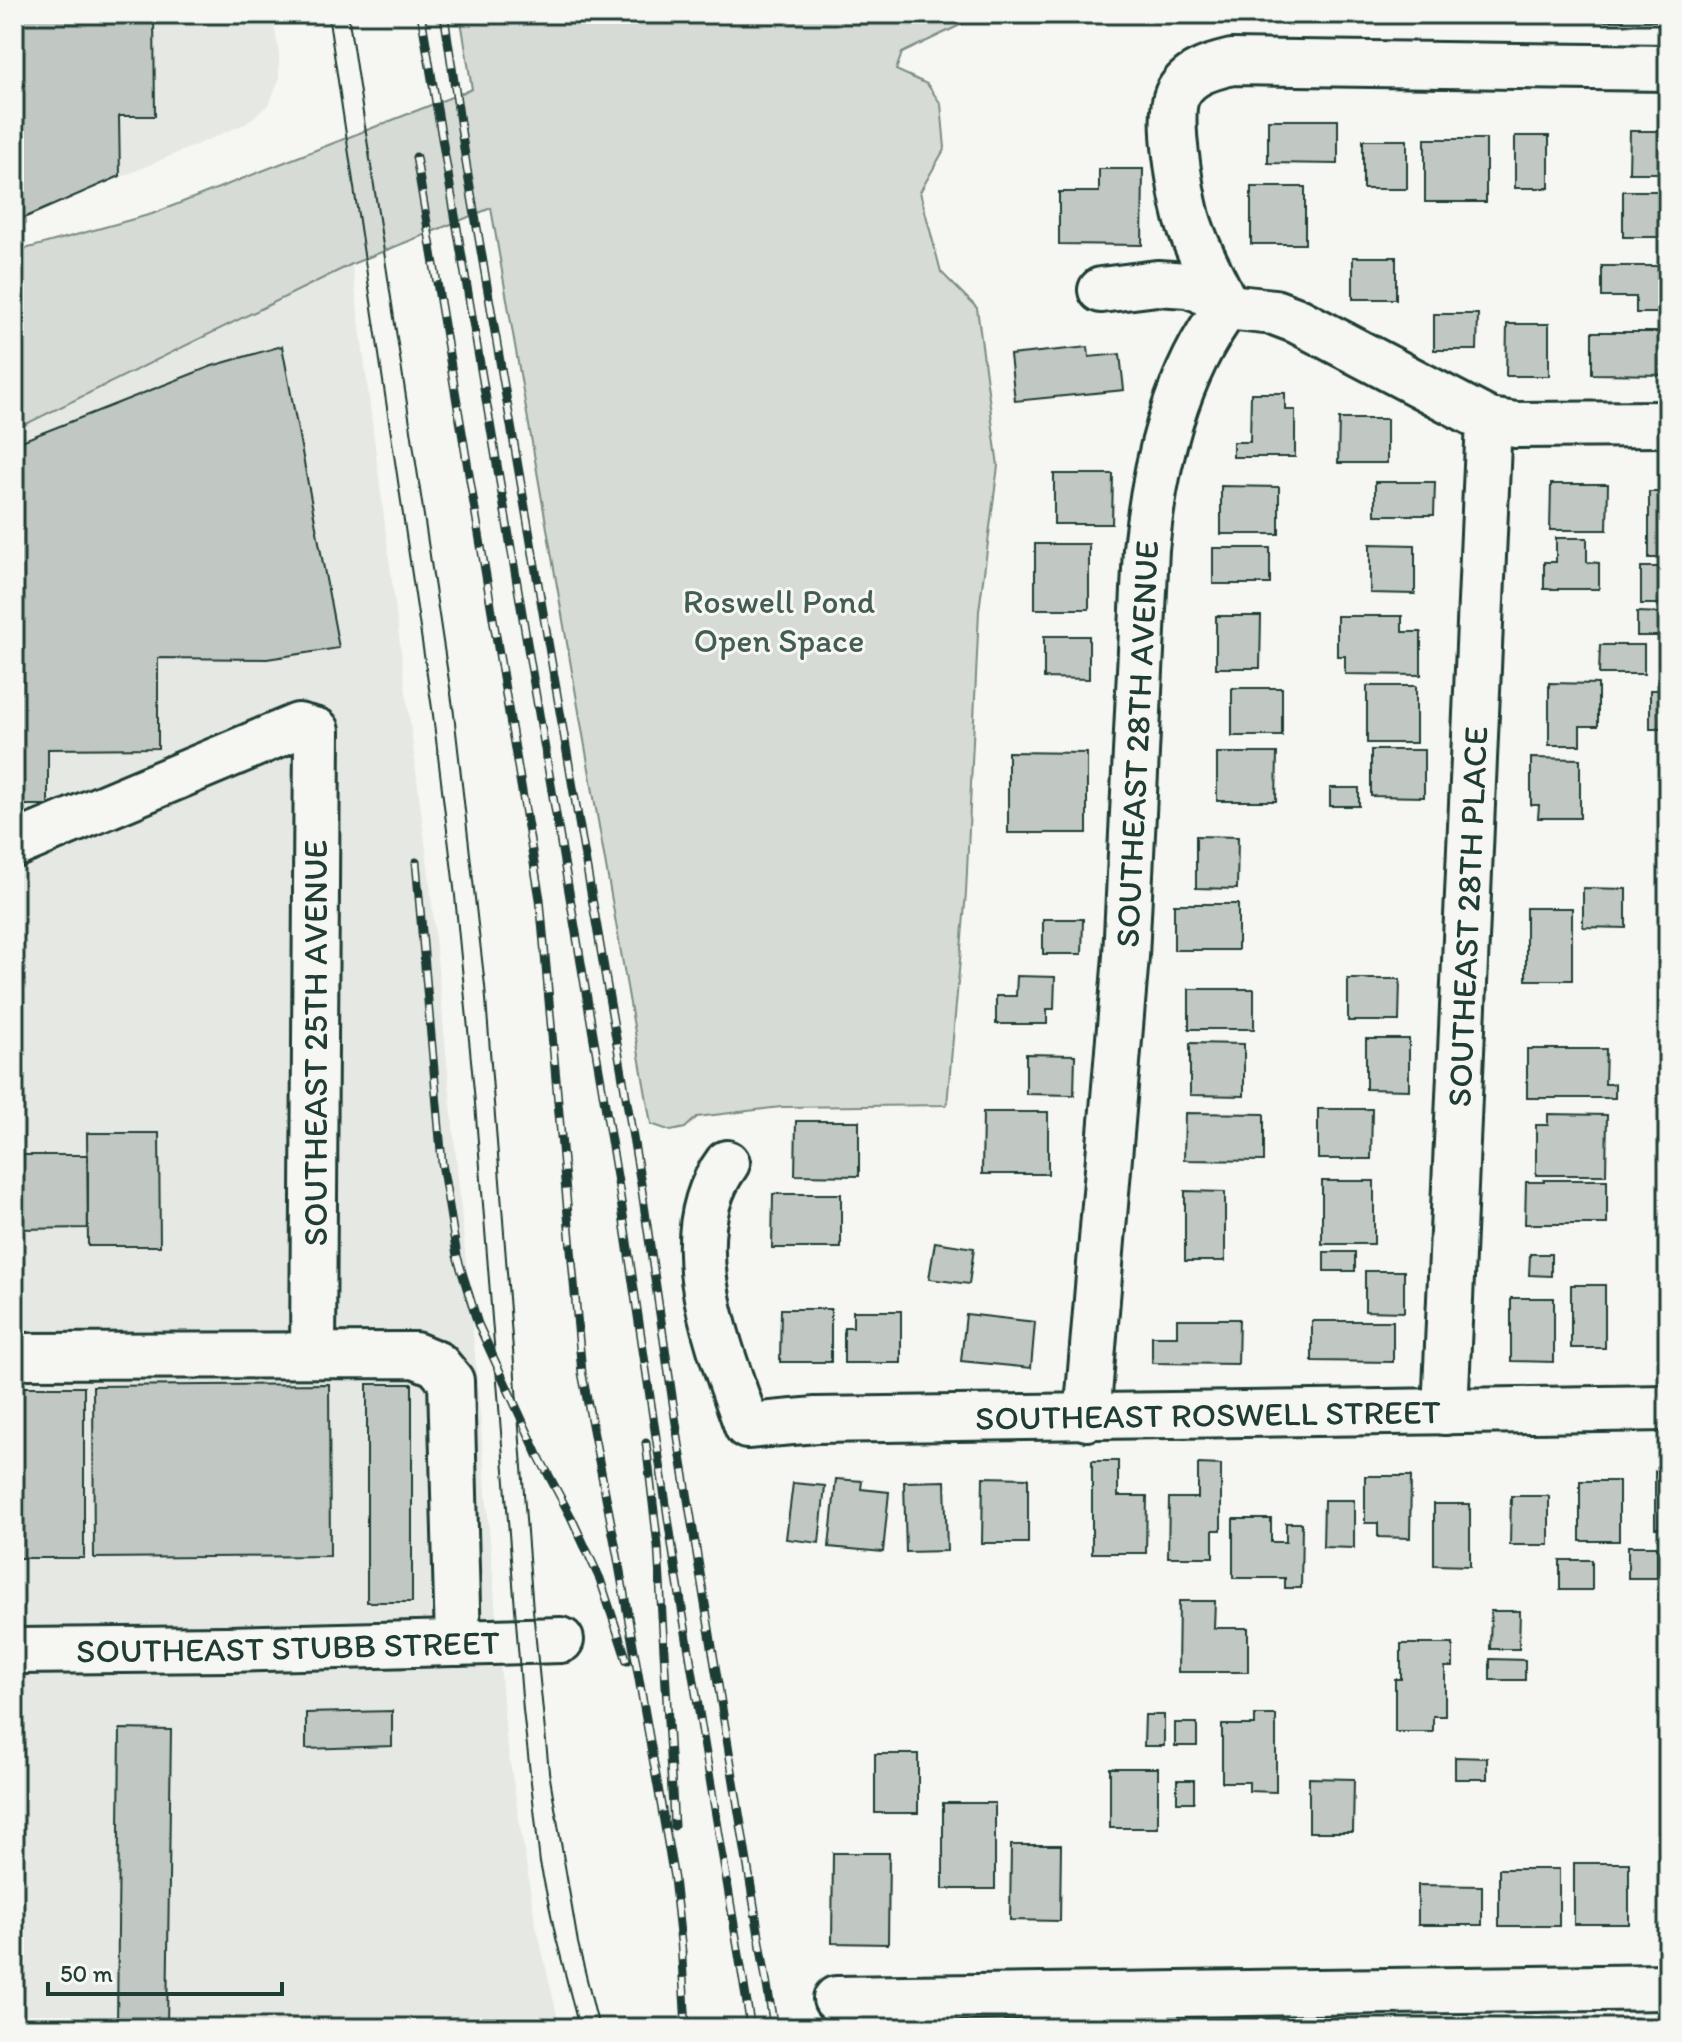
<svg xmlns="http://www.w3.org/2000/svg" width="1682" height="2042" font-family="Itim,sans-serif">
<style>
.built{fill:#e6e8e4}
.green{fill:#d6dbd6;stroke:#7a8c85;stroke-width:2}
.building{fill:#c1c8c3;stroke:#1f3d34;stroke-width:2}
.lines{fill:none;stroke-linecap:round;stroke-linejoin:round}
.minor-casing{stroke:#1f3d34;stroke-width:50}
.minor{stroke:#f6f6f2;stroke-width:44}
.tram{stroke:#1f3d34;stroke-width:2}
.rail-casing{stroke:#1f3d34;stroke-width:9}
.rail{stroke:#f6f6f2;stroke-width:6;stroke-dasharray:18;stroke-linecap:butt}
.labels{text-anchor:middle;stroke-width:6;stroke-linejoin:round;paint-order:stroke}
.park-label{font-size:34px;fill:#445d54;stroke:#f6f6f2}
.street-label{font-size:34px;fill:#1f3d34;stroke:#f6f6f2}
</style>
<rect width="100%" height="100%" fill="#f6f6f2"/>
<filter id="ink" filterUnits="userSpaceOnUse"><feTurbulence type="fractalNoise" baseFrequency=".0125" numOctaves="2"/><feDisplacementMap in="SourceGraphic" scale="16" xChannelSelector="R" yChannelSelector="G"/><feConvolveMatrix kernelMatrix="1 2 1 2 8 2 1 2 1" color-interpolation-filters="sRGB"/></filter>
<g filter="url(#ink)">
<path class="built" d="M14,14H272L279,53V80L269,104L247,123L14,223Z
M352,264L429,874L475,1356L506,1737L535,1920L560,2028H14V430Z"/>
<path class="green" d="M460,14H514C526,25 545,18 559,14H983L902,53L896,70L927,84L941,104L945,148L920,192L941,272L977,308L998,466L979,611L966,893L947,1105L781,1107L697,1117L685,1128L671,1131L651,1124L491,208L352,264L14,430V252L152,214L472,89Z"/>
<path class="building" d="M14,14H154L155,116H119L120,176L17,221L14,191Z
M1582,14H1664V21H1582Z
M1268,120H1338V164L1268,163Z
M1630,131H1668V173H1629Z
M1515,136H1549V188H1515Z
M1425,139H1486V202H1425Z
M1363,140H1407V189H1363Z
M1099,169H1143L1142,245L1059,244V192H1099Z
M1251,187H1305V244H1251Z
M1623,191H1668V237H1623Z
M1353,257H1396V299H1353Z
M1602,266H1668V313H1636V297H1602Z
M1434,314H1478L1477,350H1434Z
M1507,324H1549V376H1506Z
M1592,332H1662V341H1668V375L1592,374Z
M282,346L339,648L267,659L158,658V748L48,749V805H14V444L212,366Z
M1088,347L1089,357L1120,354L1124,390L1015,401L1010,355Z
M1251,393H1285V410H1295V457H1233V442H1250Z
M1339,419H1387V463H1338Z
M1054,474H1113L1112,524H1054Z
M1375,482H1435L1434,515H1375Z
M1551,484H1608L1607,530H1550Z
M1221,486L1279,487V534H1221Z
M1649,492H1668V558H1649Z
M1556,538H1587V562L1599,563V589H1544V562H1556Z
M1035,544H1089V609H1035Z
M1370,544L1415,545V594L1370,593Z
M1213,548H1270V584H1213Z
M1641,567H1668V604H1641Z
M1637,612L1663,613V636H1637Z
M1216,616H1261L1260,668H1216Z
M1337,616H1402V632H1421V675L1345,674V656H1337Z
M1044,636H1089V679L1044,678Z
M1600,645H1644V674H1599Z
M1549,683L1598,684V726H1580V745H1549Z
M1367,686H1416V743H1367Z
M1232,688H1282V736H1232Z
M1650,690H1668V729H1650Z
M1371,750H1424V797L1371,796Z
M1008,752L1087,753V833H1008Z
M1217,753H1277L1276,801H1217Z
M1531,758L1580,759V818H1538L1539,805H1531Z
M1330,788H1359V806H1330Z
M1196,836L1238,837L1237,889L1196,888Z
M1662,869H1668V907H1662Z
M1583,888L1626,889V928L1583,927Z
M1174,904H1238V950H1174Z
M1526,908H1572V980H1526Z
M1043,919H1083L1082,954H1043Z
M1017,976L1055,977L1054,1009H1047V1024H996V996H1016Z
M1348,979H1400L1399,1021H1348Z
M1189,989H1254V1029H1189Z
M1366,1039H1409V1090L1366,1089Z
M1190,1043L1244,1044V1096L1190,1095Z
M1527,1049H1606L1605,1084H1615V1098H1527Z
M1026,1054L1075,1055L1074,1095L1026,1094Z
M1318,1109H1372L1371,1159H1318Z
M983,1112H1048V1174H982Z
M1185,1113L1264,1114V1161L1184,1160Z
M1548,1114L1607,1115L1606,1175H1536V1125H1548Z
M796,1121H859V1176L795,1175Z
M87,1133H159L160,1246H88Z
M14,1155H88V1228L14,1229Z
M1544,1180H1607V1224H1525L1526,1182H1544Z
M1322,1181H1374V1244H1322Z
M1185,1191L1225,1192V1261H1185Z
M773,1194H841V1248H772Z
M935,1242L974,1248L969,1284L929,1279Z
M1324,1252H1355V1271H1324Z
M1530,1254H1551V1276L1529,1275Z
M1365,1271H1404V1312L1365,1311Z
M1571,1285H1605V1348H1571Z
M1511,1298H1554V1362L1511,1361Z
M781,1309H831V1362H780Z
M853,1311H901V1363H844V1327H853Z
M966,1314L1035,1322L1031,1368L961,1361Z
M1177,1319H1239L1238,1364L1152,1363V1336H1177Z
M1312,1321H1393V1362L1312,1361Z
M329,1384L330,1556L94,1558L93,1386Z
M367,1384H412V1602H367Z
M14,1387H84V1558H14Z
M1092,1461H1118V1496H1147L1146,1553H1092Z
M1198,1464L1221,1465V1530H1213V1557H1168L1169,1498H1198Z
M1655,1471H1668V1528H1655Z
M1365,1476H1411L1410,1538L1378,1537V1523H1365Z
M983,1477L1028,1478V1543H982Z
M836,1479L862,1481L861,1489L889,1492L883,1552L829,1547Z
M945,1481L947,1551L906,1552L904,1482Z
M1580,1481H1619V1541H1580Z
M793,1483L825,1486L819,1543L786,1539Z
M1511,1496H1549V1545H1510Z
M1324,1500H1354V1548L1323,1547Z
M1434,1504H1470V1566L1434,1565Z
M1233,1519H1271V1542H1286V1523H1302L1301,1588H1285V1578H1233Z
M1628,1546H1657V1578H1628Z
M1560,1560H1592V1590H1560Z
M1179,1601H1215L1214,1628H1248V1672H1178Z
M1491,1611H1520L1519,1649H1490Z
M1663,1613H1668V1658H1663Z
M1401,1644H1453V1667H1445V1716H1433V1732H1395V1679H1401Z
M1490,1659L1525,1660V1680H1490Z
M392,1711V1746L306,1749V1713Z
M1145,1715H1164V1746H1144Z
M1255,1715H1276V1792L1249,1791V1782H1222V1725H1255Z
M1175,1723H1197V1746H1175Z
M120,1729L171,1730L167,2028H117Z
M875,1754H918V1813H875Z
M1455,1757L1487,1758V1779H1455Z
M1110,1768H1158V1828H1110Z
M1309,1778L1354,1779L1353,1832H1309Z
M1177,1780H1194V1802H1177Z
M943,1803H995V1889H943Z
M1011,1845H1061L1060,1921L1010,1920Z
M833,1853H889L888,1944L832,1943Z
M1574,1863H1629V1924H1574Z
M1499,1869H1559V1926H1499Z
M1418,1885L1482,1886V1925H1418Z"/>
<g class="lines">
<defs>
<g id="minor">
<path d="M1101,290L1157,283L1188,285L1202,290L1227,307L1274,312L1298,321L1489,421L1516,425L1668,424"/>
<path d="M1227,307C1213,278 1196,248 1187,217C1181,193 1167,117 1177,95C1187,73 1211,67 1232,62L1668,68"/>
<path d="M14,845L298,726L317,731L313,1354"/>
<path id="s1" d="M727,1163C672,1237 720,1349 747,1426L816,1420L1668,1408"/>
<path d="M14,1356L415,1355L437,1364L451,1381L458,1643"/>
<path id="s2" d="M1445,1412L1489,421"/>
<path id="s3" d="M1087,1418L1126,956L1146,549C1155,464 1175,375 1227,307"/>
<path id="s4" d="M14,1651L228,1649L561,1640"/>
<path d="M836,1999L1668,1987"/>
</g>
</defs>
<use href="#minor" class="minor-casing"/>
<use href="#minor" class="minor"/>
<path class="tram" d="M328,14L433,715L455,896L474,1091L523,1710L540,1863L556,1938L579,2028
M348,14L454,714L485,986L533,1610L549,1772L578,1943L599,2028"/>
<defs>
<path id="rail" d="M421,14L619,1188L676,1572L751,2028
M444,14L467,169L641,1184L679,1444L774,2028
M416,157L540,899L582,1373L617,1554L674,1878L682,1952
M416,862L442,1163L457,1256L478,1324L539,1457L571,1517L600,1579L627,1661
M646,1443L658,1546L674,1826
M681,1942L686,2028"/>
</defs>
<use href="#rail" class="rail-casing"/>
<use href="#rail" class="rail"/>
</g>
</g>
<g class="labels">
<g class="park-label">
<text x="779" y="613">Roswell Pond<tspan x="779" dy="39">Open Space</tspan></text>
</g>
<g class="street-label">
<text dy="12" stroke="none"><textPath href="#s3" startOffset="676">SOUTHEAST 28TH AVENUE</textPath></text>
<text dy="12" stroke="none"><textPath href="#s2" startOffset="496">SOUTHEAST 28TH PLACE</textPath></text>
<text transform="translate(315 1043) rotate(-90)" y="12">SOUTHEAST 25TH AVENUE</text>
<text dy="12" stroke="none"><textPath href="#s1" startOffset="736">SOUTHEAST ROSWELL STREET</textPath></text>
<text dy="12" stroke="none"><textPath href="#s4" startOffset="274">SOUTHEAST STUBB STREET</textPath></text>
</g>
</g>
<rect width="1682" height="2042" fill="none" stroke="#f6f6f2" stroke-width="48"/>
<rect x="24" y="24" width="1634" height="1994" fill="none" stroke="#1f3d34" stroke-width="3" filter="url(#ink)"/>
<path d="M48 1982v12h234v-12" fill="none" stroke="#1f3d34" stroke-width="4"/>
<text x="60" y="1982" font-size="24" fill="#1f3d34" stroke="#f6f6f2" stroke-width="6" paint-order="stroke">50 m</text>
</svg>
